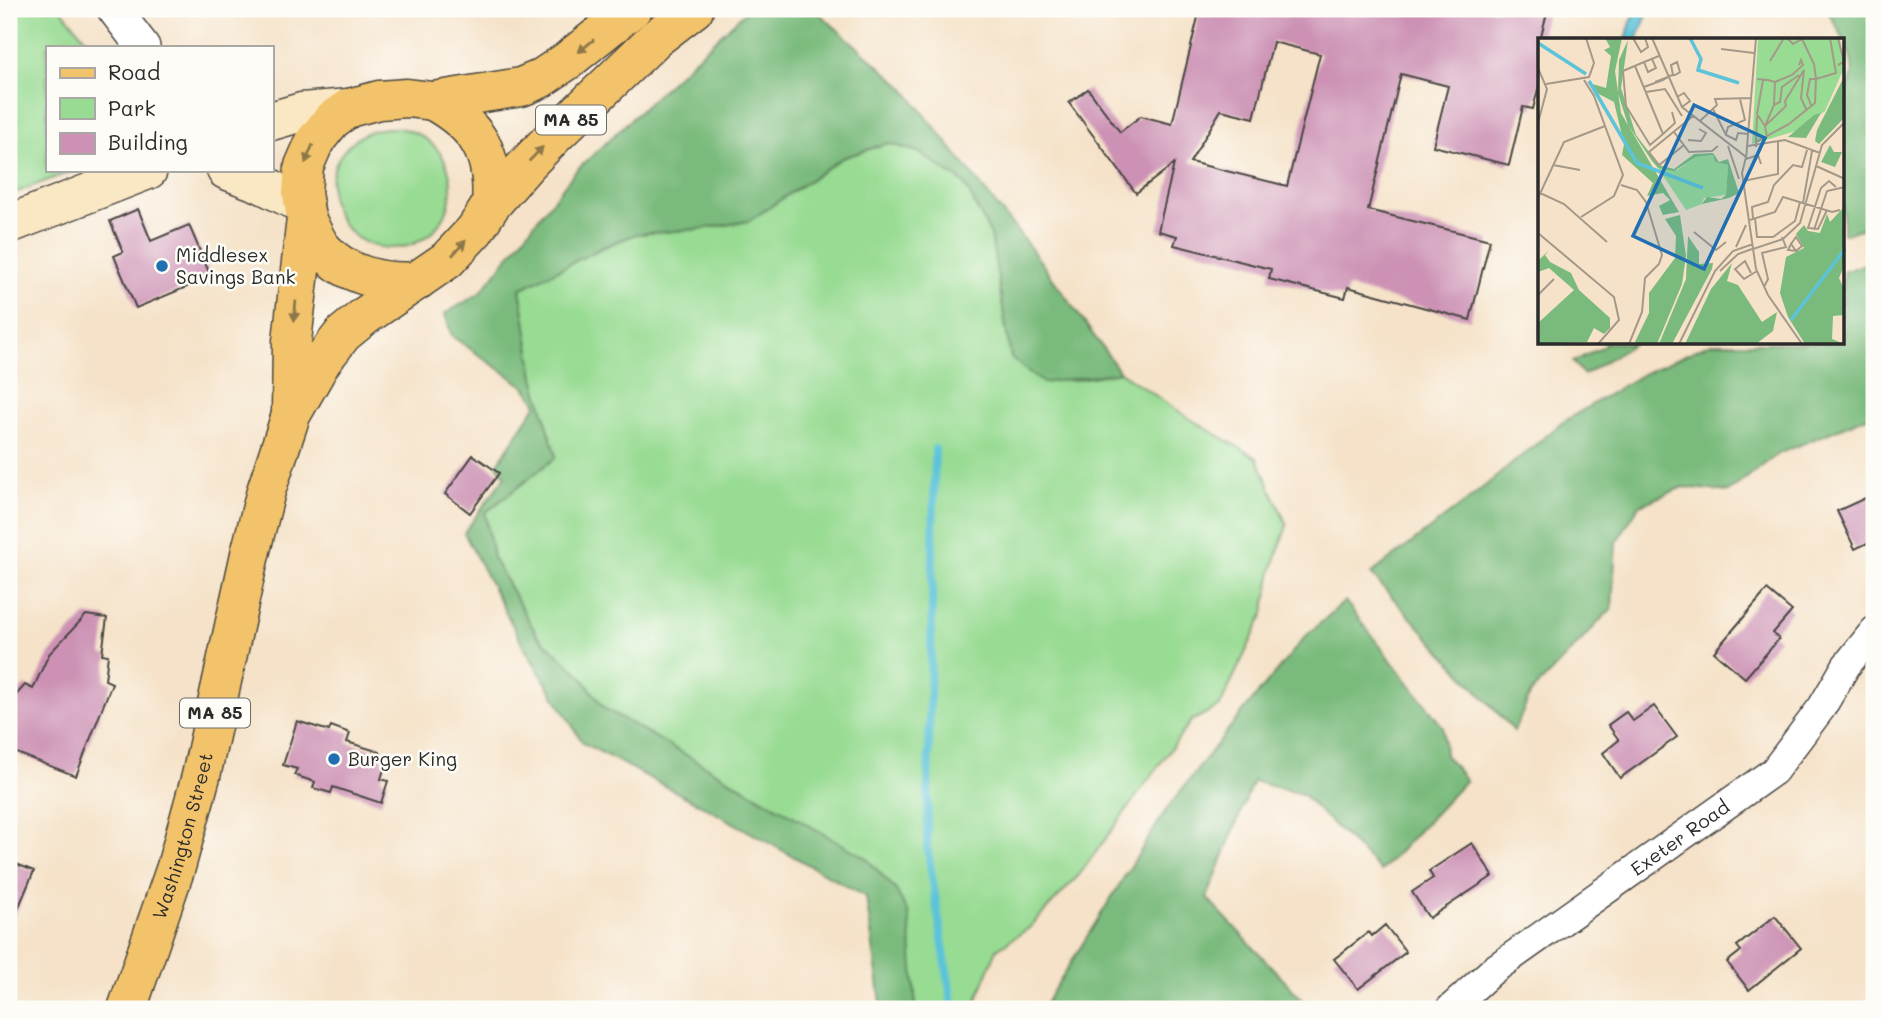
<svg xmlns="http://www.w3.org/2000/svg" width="1883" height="1018" font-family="Mali,sans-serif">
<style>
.green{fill:#98db93;stroke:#62835f;stroke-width:2}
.forest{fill:#7abb7d;stroke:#527354;stroke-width:2}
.water{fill:#5cc3d9;stroke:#447782;stroke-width:2}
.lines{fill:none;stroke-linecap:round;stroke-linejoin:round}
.stream{stroke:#5cc3d9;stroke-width:8}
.building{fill:#cc91b4;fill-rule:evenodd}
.minor-casing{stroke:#494643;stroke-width:31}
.tertiary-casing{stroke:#494643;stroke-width:36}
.secondary-casing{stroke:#494643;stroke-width:41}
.primary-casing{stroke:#494643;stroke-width:41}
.minor{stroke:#fff;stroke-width:28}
.tertiary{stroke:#fff;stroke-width:33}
.secondary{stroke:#fae7c3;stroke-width:38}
.primary{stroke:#f2c36a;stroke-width:38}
.oneway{fill:#8e774a}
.poi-dot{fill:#1f6fb2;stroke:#fdfcf7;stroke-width:2.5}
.labels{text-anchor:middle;stroke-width:5;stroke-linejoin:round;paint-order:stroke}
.shield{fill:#fdfcf7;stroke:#6a6a68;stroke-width:2}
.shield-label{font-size:18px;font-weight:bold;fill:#2b2b2b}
.poi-label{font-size:19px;fill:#2b2b2b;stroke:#fdfcf7;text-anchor:start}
.street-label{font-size:19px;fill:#2b2b2b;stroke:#fdfcf7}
.inset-river{fill:none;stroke:#5cc3d9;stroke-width:3.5}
.inset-road{fill:none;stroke:#a49989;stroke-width:2}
.view{fill:#1f6fb2;fill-opacity:0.15;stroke:#1f6fb2;stroke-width:3.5}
.inset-edge{fill:none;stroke:#2b2b2b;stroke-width:3.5}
</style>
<rect width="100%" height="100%" fill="#fdfcf7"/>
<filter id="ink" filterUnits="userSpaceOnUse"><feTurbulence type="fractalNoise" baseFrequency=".0143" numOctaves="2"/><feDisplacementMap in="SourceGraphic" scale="14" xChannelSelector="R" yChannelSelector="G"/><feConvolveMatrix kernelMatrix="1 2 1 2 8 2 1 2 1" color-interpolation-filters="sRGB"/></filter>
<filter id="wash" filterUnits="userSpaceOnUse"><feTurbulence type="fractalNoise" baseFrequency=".00686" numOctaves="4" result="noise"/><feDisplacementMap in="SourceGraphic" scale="28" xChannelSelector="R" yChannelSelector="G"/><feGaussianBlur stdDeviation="1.57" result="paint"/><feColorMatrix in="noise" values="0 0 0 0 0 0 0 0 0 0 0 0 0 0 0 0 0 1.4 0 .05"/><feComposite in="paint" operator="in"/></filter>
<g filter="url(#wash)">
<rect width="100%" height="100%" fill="#f5e2c8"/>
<path class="green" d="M9,9H61L92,47H47V170H75L9,195Z
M331 188a60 60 0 1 1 120 0a60 60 0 1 1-120 0Z
M888,143L918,152L964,183L991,235L1011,358L1070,381L1120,372L1192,420L1257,458L1287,525L1272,570L1264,613L1220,706L1191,721L1079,875L1029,928L997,949L973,1009H916L913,972L896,890L866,858L604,708L581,676L537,635L493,558L485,513L556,457L534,377L520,289L601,248L636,234L700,229L749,221L842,158Z"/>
<path class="forest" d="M751,9H814L903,87L1032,250L1120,372L1043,383L1011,358L991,235L964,183L918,152L888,143L842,158L749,221L700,229L636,234L601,248L520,289L534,377L556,457L485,513L493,558L537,635L581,676L604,708L866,858L896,890L909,914L916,1009H882L866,897L703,806L583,743L524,647L464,533L505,476L497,465L537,404L525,387L452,336L445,314L480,293L575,172L746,11Z
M1826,9H1874V225L1843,234V93C1867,72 1839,29 1826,9Z
M1874,261V414L1778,454L1728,492L1683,487L1640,505L1616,542L1612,608L1531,693L1514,731L1371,574L1468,500L1563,422L1641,375L1711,343H1843V272Z
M1605,343H1634L1584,375L1573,362L1604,346Z
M1345,601L1443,727L1445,755L1466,780L1381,871L1302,794L1253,781L1207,898L1311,1009H1042L1166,810L1228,730L1305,637Z"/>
<path class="water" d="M1637,9H1649L1637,40H1626L1631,21Z"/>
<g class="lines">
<path class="stream" d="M935,449L927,845L953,1009"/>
</g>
<g id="blocks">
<path class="building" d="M1200,9H1548L1540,40V81L1533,109L1523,107L1509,165L1433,146L1448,86L1401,74L1368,210L1490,240L1470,320L1348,287L1345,298L1269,279L1271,269L1174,245L1177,236L1158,231L1174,164L1136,193L1069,103L1088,89L1120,132L1141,116L1172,124ZM1273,42L1320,54L1287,186L1190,162L1221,110L1254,118Z
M138,209L151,241L189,225L211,277L136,308L114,256L123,252L110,221Z
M473,455L499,473L470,513L445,494Z
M1874,494V540L1855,549L1837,511Z
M1767,590L1792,611L1773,633L1779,639L1745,678L1714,652Z
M86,615L107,618L102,654L108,655L105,680L112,683L76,776L9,750V703L25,685L33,689L49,654Z
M1654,706L1677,737L1620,778L1603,753L1619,740L1608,725L1626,712L1633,721Z
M297,721L329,731L331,726L350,733L347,742L380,752L385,766L381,779L388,781L381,803L333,787L331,793L313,788L315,782L294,775L297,769L283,765Z
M1472,843L1493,876L1429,918L1412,892L1433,878L1429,871Z
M9,861L34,871L9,930Z
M1775,916L1801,948L1749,990L1727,962L1741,951L1737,946Z
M1385,925L1406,952L1358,989L1334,959L1369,932L1372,936Z"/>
</g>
</g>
<g filter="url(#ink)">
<use href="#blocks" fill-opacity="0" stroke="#494643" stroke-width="2"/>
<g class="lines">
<defs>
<g id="minor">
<path id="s1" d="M1450,1009L1493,970L1774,771L1822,707L1846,666L1874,631"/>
</g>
<path id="tertiary" d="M114,9L143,47"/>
<path id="secondary" d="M271,121L302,112L349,108
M226,170L260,183L304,205
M9,224L148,170"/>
<g id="primary">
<path d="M433,101C478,126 495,154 491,205"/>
<path d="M306,218C311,228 315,239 322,248C344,275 383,284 417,281"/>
<path d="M291,412L292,341L306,218L302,193L304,166L315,141L332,120L349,108L379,100L407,98L433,101L521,87L540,79L567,61L632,9"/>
<path id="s2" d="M127,1009L176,867L201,776L250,554L266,491L291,415L322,361L343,334L365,316L447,260L475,230L491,205L527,164L554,136L655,39L694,9"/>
</g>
</defs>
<use href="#minor" class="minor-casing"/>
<use href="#tertiary" class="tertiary-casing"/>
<use href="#secondary" class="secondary-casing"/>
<use href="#primary" class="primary-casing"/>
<use href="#minor" class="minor"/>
<use href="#tertiary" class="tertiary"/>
<use href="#secondary" class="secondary"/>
<use href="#primary" class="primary"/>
</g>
<defs><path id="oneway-solid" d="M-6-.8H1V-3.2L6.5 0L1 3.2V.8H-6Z" transform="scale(1.75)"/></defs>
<g class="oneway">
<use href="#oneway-solid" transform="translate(586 46) rotate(141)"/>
<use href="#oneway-solid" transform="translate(309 154) rotate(112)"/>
<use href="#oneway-solid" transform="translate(536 154) rotate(-46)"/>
<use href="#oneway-solid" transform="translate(459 248) rotate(-48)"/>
<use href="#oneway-solid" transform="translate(295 311) rotate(95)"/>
</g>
</g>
<g class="poi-dot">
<circle cx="162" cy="266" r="7"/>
<circle cx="334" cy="759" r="7"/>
</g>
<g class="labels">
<g class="shield">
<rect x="536" y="105.5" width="70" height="29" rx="5"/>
<rect x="180" y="698.5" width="70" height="29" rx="5"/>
</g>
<g class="shield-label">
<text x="571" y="126">MA 85</text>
<text x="215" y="719">MA 85</text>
</g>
<g class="poi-label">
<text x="176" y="262">Middlesex<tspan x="176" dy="22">Savings Bank</tspan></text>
<text x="348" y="766">Burger King</text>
</g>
<g class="street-label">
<text dy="7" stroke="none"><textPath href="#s2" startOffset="182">Washington Street</textPath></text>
<text dy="7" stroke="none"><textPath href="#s1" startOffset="287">Exeter Road</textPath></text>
</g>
</g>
<g transform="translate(1538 38)">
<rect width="306" height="306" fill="#f5e2c8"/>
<path d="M220,0H302L306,30L287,73L258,93L214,106ZM175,117L177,124L190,127L188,157L166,160L164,166L148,172L120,130L139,132L158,119Z" fill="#98db93"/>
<path d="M67,0H84L77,33L83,75L141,174L125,177L121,168L132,162L125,155L109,158L115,145L84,117L86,106L76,64L57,54L51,45L68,50L73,18L66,12L72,9ZM90,2L83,50L98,97L121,127L136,131L156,116L175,115L181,124L190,121L201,155L191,160L164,166L169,159L183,161L188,157L190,127L177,124L175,117L158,119L136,133L120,130L114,123L90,87L80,55L81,22ZM306,39V80L281,106L277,103L279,92ZM283,75L268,100L250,99L276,77ZM292,107L296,114H304L297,129L283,124ZM306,169V228L301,240L306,251V277L295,278L294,301L306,306H267L250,279L242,255L248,219L266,210L258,196L266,187L270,193L282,195L289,176L292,184ZM142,177L148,218L144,246L119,306H96L111,275V255L137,220L138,198L127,181ZM150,198L161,214V226L175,225L174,231L134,306H121L148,241ZM11,212L7,217L12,224L33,235L41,252L72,280V290L66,296L56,290L49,304L0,306V285L36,252L11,230L0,234L1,222ZM194,225L189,243L200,247L224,284L239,274L235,293L218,306H147L173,251Z" fill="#7abb7d"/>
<path class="inset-river" d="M152,0L163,21L160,32L201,45M0,5L48,36M51,43L99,125L165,150M253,282L307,211"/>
<path class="inset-road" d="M95,0L103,14L110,9L107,0M114,0L144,69L208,119L204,135L218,231L230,257L264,306M249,0L255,6L264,1L276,26L278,41H272L269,57L273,67M300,0L306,24L300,27M183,11L216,15M232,23L246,0M106,24L110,34L118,30L114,21M97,28L125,96L112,107L88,68L85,33L106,24L121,18M0,30L9,51L0,85M130,38L137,37L142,34L139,24L133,27L135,37M219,41L230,42L237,44L236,67L227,88L219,76L225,42M237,44L254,37L265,27L263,22L261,27M8,46L51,39L56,25L48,0M106,49L125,42L130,39L117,44M108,54L127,51L144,78M139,59L146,55L152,63L144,69M236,67L242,64L244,49L261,37M175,71L188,97L198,102L200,95L210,96M162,83L179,67L177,61L213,60M136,94L151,114L174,113L180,108M125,96L137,85L134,74M188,96L190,89L207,82L202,61M229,99L227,88L248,68L247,63L266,32L263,60L268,71M150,102L163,103L168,95L161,91M218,104L219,78M146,107L121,127L111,114L155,78M190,108L201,141M210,108L247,102L282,115M218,109V104L251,86L277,65L278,41L298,35L292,0M208,121L220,117L223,126M208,121L218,0M15,127L42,132M278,128L307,141M205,143L240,136V104M83,147L99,152L108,164L124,217L121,226L107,240L104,274L91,306M2,155L26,166L69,204M0,160L26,104L67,88M265,165L274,113M289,172L280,191L270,190L283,150L291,143L298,149M43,179L76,158L85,137L56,58L46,42M215,180L214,169L230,164L236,147L255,127L264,129L269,112M217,180L219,199H235L257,183L262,164M212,182L237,174L245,159L294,174L302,172M276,192L289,153L307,149M156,194L178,212L188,204M0,195L76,259L81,282L60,306M253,206L258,199L264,208L258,213M253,206L258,213L250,212ZM198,209L208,187M215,211L245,201L262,185L284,107L307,84M182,233L200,216L214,211M213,235L207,223L197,231L206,241L219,233M226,249L230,241L224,215L248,209L244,199M0,257L16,241M141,306L177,233L195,213L215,206"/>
<path class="view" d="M156,67L227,100L166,231L95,198Z"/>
<rect width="306" height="306" class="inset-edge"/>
</g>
<rect width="1883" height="1018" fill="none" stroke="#fdfcf7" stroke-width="35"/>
<rect x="46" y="46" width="228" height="126" fill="#fdfcf7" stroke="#a9a8a5" stroke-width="2"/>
<rect x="60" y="68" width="35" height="10" fill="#f2c36a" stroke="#a9a8a5" stroke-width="2"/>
<text x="108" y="80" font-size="21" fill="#2b2b2b">Road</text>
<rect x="60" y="98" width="35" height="21" fill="#98db93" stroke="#a9a8a5" stroke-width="2"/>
<text x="108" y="116" font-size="21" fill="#2b2b2b">Park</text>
<rect x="60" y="133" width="35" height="21" fill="#cc91b4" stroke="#a9a8a5" stroke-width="2"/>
<text x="108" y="150" font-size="21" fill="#2b2b2b">Building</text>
</svg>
